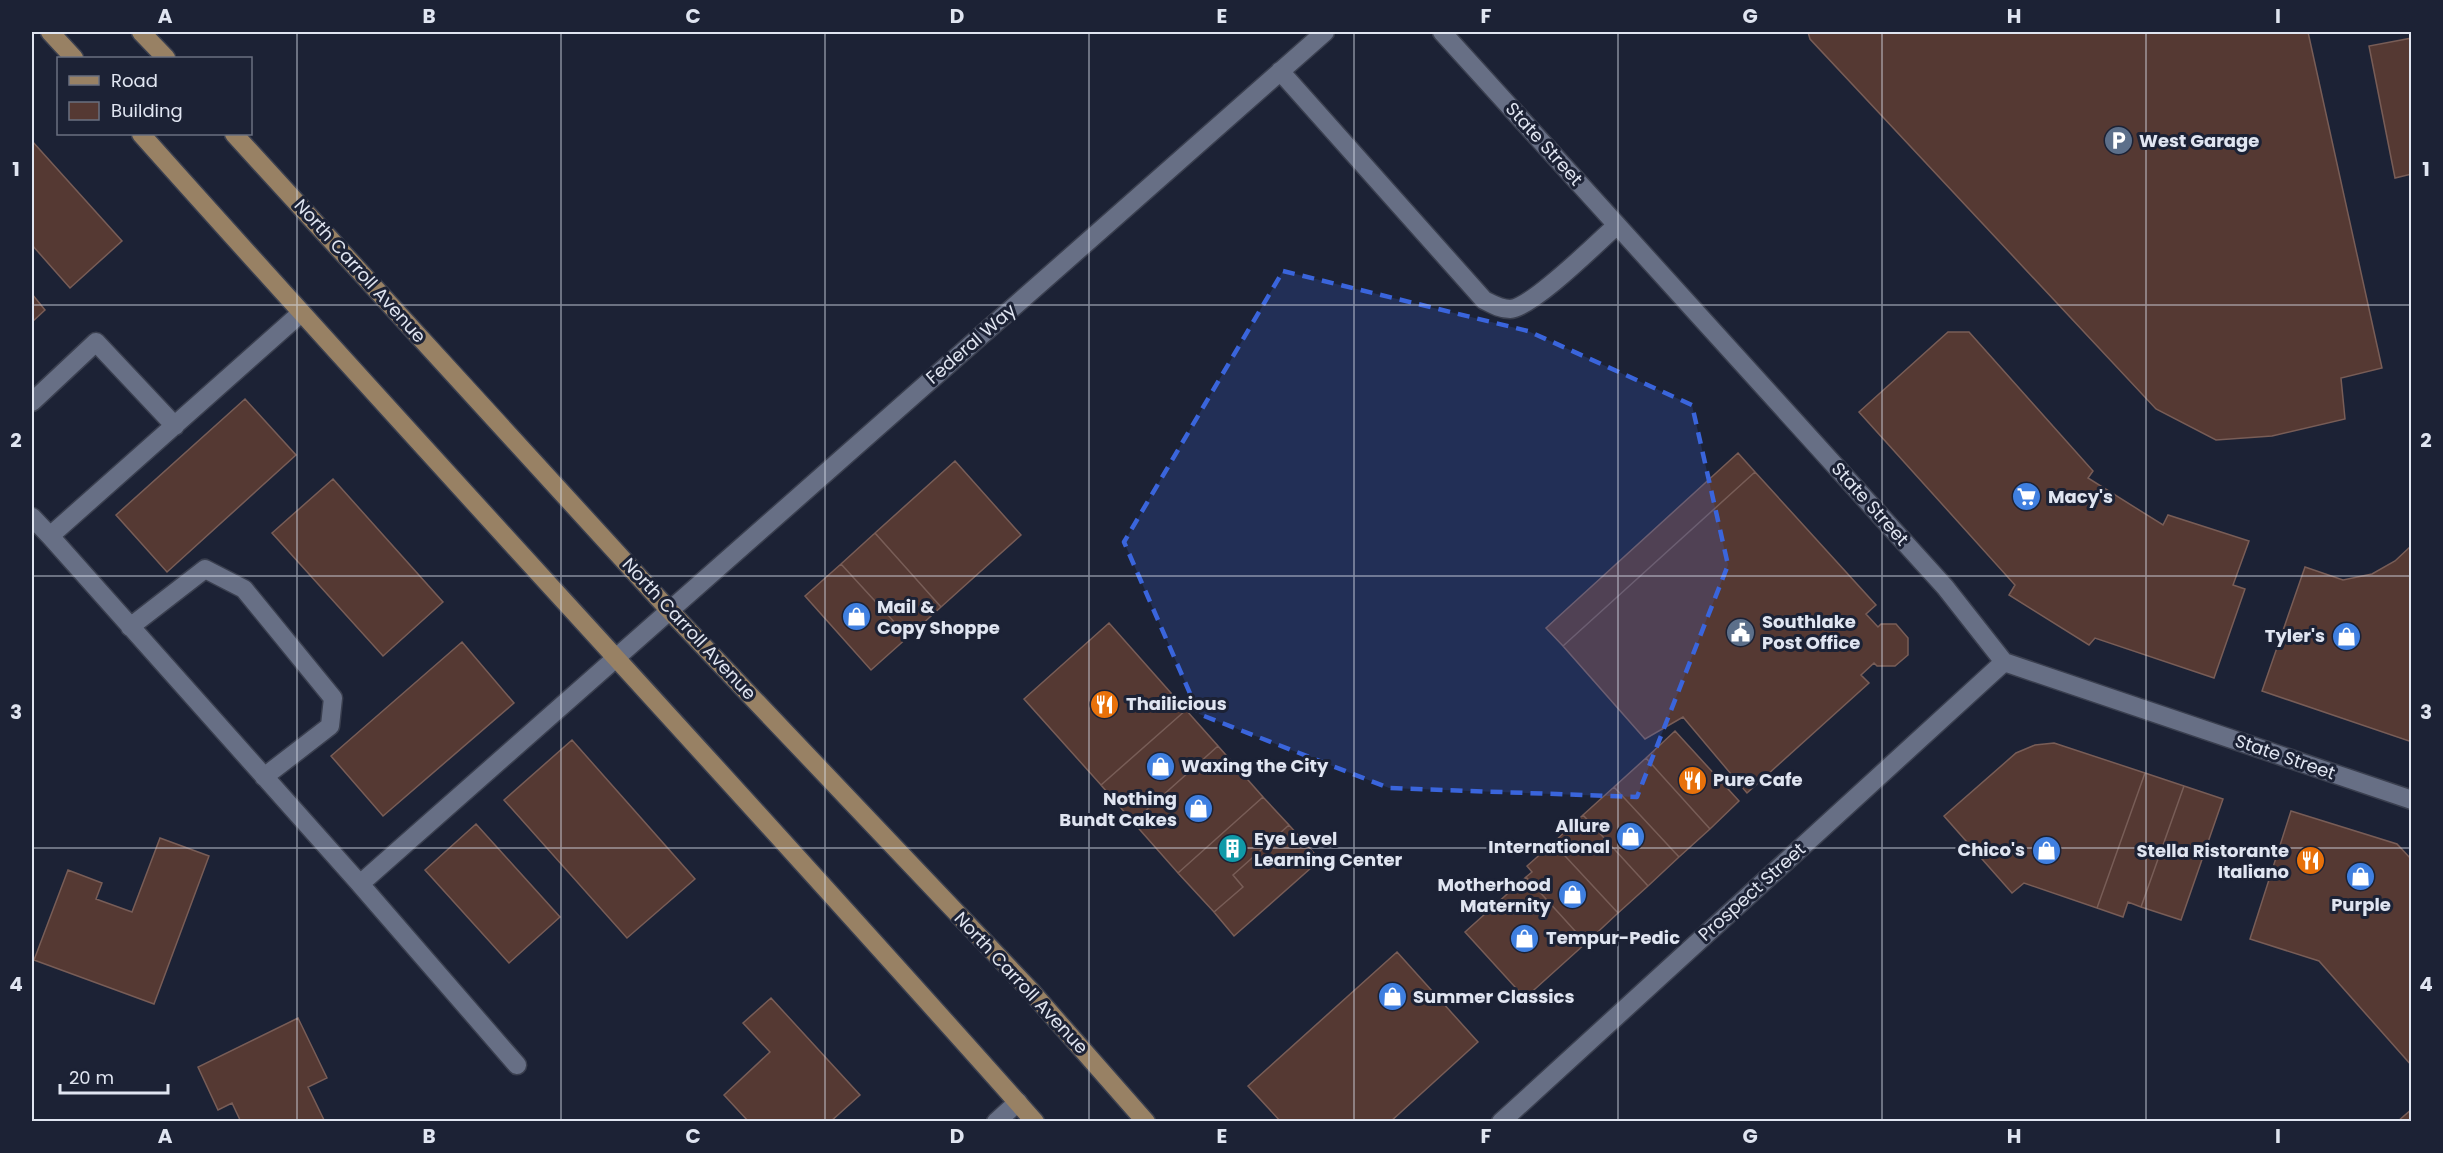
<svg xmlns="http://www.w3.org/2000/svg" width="2443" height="1153" font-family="Poppins,sans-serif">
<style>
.building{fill:#553933;stroke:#785d57;stroke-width:1.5}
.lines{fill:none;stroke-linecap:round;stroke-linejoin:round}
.minor-casing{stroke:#3a3f4f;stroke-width:21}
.major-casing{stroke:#3a3f4f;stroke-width:21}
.minor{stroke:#676f85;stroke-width:18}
.major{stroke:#988164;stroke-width:18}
.marked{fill:#3a65dc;fill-opacity:0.2;stroke:#3a65dc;stroke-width:4.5;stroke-dasharray:12 8;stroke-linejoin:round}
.grid{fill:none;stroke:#e0e5f1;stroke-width:1.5;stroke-opacity:0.55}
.labels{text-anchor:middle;stroke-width:6;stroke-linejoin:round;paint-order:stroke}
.poi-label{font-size:18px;font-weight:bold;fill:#e0e5f1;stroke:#1c2235;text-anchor:start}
.street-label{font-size:18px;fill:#e0e5f1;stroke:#1c2235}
.neatline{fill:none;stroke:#e0e5f1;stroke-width:2}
.grid-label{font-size:20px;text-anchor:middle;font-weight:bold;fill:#e0e5f1}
</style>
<rect width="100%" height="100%" fill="#1c2235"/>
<path class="building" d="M1808,32H2308L2382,368L2341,378L2345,419L2272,436L2216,440L2156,409L1810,39Z
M2412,38V174L2395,178L2369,46Z
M32,141L122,241L70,288L32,245Z
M32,294L45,310L32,322Z
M1948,332H1969L2093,471L2088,478L2163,525L2168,515L2249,541L2233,585L2245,589L2214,678L2095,638L2089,645L2009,595L2015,585L1859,412Z
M245,399L296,455L167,572L116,515Z
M1738,453L1755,472L1563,646L1546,628Z
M955,461L1021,535L941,607L875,533Z
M1755,472L1876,605L1866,614L1878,627L1881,624H1896L1908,638V655L1895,666H1877L1874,663L1861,675L1869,683L1747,793L1683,717L1645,739L1563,646Z
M333,479L443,602L383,656L272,533Z
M875,533L941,607L908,637L841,564Z
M2411,546L2412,742L2262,691L2305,567L2343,580L2372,574L2395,561Z
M841,564L908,637L871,670L805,596Z
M1109,623L1186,710L1101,785L1024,699Z
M462,642L514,703L383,816L331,756Z
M1186,710L1218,746L1133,822L1101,785Z
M1675,731L1739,801L1710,829L1646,758Z
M572,740L695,879L627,938L504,800Z
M2054,743L2145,773L2097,908L2024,883L2012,893L1944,816L2016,753L2035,745Z
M1218,746L1263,797L1178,873L1133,822Z
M1646,758L1710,829L1679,857L1614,787Z
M2145,773L2184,786L2141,907L2128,902L2123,917L2097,908Z
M2184,786L2223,799L2181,920L2141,907Z
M1614,787L1679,857L1648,886L1583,815Z
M1263,797L1289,825L1233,875L1243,887L1214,912L1178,873Z
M2291,811L2397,844L2412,860V1066L2319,961L2250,939Z
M1583,815L1648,886L1618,913L1553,843Z
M476,824L560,917L509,963L425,870Z
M1289,825L1320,860L1234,936L1214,912L1243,887L1233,875Z
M160,838L209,856L154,1004L34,960L68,870L102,883L96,899L132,912Z
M1553,843L1618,913L1586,943L1526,877L1532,872L1527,866Z
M1526,877L1586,943L1525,998L1465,932Z
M1397,952L1478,1042L1390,1122H1281L1248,1086Z
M771,998L860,1095L830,1122H749L724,1095L770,1052L743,1023Z
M298,1018L327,1078L308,1087L325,1122H241L232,1103L218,1110L198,1067Z
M2412,1109V1122H2397Z"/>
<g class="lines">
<defs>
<path id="minor" d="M1442,32L1945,587L2004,662L2412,800
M1280,71L1484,300C1492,304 1500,309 1510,309C1532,308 1598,242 1617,225
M301,313L50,536L360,884
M32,402L96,342L175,426
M32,517L50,536
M130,627L205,569L244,589L333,698L330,726L264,777
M517,1065L360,884L1325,32
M996,1122L1018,1102
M1501,1122L2004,662"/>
<path id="major" d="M50,32L74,58
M141,32L166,58
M141,134C436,465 740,789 1035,1122
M234,134L670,611L1030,990L1146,1122"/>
</defs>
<use href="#minor" class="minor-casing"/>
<use href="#major" class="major-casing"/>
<use href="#minor" class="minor"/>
<use href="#major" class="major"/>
</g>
<path class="marked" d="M1283,271L1528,331L1692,405L1728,565L1637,797L1389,788L1199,714L1124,542Z"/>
<path class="grid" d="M297,32V1122M561,32V1122M825,32V1122M1089,32V1122M1354,32V1122M1618,32V1122M1882,32V1122M2146,32V1122M32,305H2412M32,576H2412M32,848H2412"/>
<defs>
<symbol id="parking-disc" viewBox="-11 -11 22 22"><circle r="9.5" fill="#5c6f8a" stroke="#1c2235"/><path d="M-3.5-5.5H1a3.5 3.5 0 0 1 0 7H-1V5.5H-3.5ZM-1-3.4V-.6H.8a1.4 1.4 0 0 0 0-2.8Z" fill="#fff"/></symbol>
<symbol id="supermarket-disc" viewBox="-11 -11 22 22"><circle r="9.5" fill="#3f7fe0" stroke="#1c2235"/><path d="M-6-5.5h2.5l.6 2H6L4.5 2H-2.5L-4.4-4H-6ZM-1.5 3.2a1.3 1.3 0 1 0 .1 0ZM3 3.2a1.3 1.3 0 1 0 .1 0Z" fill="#fff"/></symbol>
<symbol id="shop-disc" viewBox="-11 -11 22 22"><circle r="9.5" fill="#3f7fe0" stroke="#1c2235"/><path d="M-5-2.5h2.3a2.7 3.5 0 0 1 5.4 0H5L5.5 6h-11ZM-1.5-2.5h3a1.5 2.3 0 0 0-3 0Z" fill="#fff"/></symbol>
<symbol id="civic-disc" viewBox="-11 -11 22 22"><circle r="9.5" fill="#5c6f8a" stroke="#1c2235"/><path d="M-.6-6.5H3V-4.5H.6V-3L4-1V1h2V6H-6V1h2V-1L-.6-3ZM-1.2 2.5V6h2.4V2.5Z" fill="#fff"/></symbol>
<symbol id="restaurant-disc" viewBox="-11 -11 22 22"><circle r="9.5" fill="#e8710a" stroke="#1c2235"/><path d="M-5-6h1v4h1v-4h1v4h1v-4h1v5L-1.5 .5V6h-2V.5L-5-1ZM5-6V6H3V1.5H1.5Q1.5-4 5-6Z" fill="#fff"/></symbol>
<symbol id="building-disc" viewBox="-11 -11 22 22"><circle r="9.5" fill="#0f9aa8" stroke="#1c2235"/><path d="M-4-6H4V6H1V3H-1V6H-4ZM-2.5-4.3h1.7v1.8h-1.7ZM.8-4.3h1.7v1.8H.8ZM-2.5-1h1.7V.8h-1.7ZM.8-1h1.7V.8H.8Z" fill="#fff"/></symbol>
</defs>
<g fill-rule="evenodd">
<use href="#parking-disc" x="2102" y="124" width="33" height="33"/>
<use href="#supermarket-disc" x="2010" y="480" width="33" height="33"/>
<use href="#shop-disc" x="840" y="600" width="33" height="33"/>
<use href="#civic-disc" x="1724" y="616" width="33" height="33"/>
<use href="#shop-disc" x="2330" y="620" width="33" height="33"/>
<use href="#restaurant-disc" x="1088" y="688" width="33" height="33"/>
<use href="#shop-disc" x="1144" y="750" width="33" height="33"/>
<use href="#restaurant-disc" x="1676" y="764" width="33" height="33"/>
<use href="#shop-disc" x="1182" y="792" width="33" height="33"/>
<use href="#shop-disc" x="1614" y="820" width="33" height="33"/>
<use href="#building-disc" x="1216" y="832" width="33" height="33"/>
<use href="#shop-disc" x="2030" y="834" width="33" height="33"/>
<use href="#restaurant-disc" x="2294" y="844" width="33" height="33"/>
<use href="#shop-disc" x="2344" y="860" width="33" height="33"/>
<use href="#shop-disc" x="1556" y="878" width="33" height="33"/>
<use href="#shop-disc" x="1508" y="922" width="33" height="33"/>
<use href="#shop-disc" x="1376" y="980" width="33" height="33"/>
</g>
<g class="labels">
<g class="poi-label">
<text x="2139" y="147">West Garage</text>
<text x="2048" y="503">Macy's</text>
<text x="877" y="613">Mail &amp;<tspan x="877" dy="21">Copy Shoppe</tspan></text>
<text x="1762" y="628">Southlake<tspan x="1762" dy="21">Post Office</tspan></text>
<text x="2325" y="642" text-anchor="end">Tyler's</text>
<text x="1126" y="710">Thailicious</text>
<text x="1181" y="772">Waxing the City</text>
<text x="1713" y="786">Pure Cafe</text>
<text x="1177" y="805" text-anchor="end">Nothing<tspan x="1177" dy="21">Bundt Cakes</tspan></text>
<text x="1610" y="832" text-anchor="end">Allure<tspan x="1610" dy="21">International</tspan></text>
<text x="1254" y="845">Eye Level<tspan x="1254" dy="21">Learning Center</tspan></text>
<text x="2025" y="856" text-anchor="end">Chico's</text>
<text x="2289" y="857" text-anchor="end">Stella Ristorante<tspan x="2289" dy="21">Italiano</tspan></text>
<text x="1551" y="891" text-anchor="end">Motherhood<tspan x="1551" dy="21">Maternity</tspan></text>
<text x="2361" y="911" text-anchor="middle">Purple</text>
<text x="1546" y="944">Tempur-Pedic</text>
<text x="1413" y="1003">Summer Classics</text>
</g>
<g class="street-label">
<text transform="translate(1544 144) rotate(48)" y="6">State Street</text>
<text transform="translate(360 271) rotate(48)" y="6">North Carroll Avenue</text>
<text transform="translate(971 344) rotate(-41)" y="6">Federal Way</text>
<text transform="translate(1870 504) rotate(48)" y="6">State Street</text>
<text transform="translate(689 629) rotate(47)" y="6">North Carroll Avenue</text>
<text transform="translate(2285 757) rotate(19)" y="6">State Street</text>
<text transform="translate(1752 892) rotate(-42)" y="6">Prospect Street</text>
<text transform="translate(1021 983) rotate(47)" y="6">North Carroll Avenue</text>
</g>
</g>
<rect width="2443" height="1153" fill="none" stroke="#1c2235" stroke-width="66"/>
<rect x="57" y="57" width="195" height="78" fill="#1c2235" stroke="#6a7080" stroke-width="1.5"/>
<rect x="69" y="76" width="30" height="9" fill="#988164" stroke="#6a7080" stroke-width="1.5"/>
<text x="111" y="87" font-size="18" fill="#e0e5f1">Road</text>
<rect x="69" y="102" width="30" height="18" fill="#553933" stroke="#6a7080" stroke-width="1.5"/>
<text x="111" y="117" font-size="18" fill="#e0e5f1">Building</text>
<path d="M60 1084v9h108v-9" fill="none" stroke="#e0e5f1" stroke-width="3"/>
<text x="69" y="1084" font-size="18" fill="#e0e5f1" stroke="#1c2235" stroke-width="4.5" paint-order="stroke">20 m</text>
<rect x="33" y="33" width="2377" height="1087" class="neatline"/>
<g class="grid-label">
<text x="165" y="23">A</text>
<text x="429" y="23">B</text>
<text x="693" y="23">C</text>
<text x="957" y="23">D</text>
<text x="1222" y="23">E</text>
<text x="1486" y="23">F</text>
<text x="1750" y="23">G</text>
<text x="2014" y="23">H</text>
<text x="2278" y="23">I</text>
<text x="16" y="176">1</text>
<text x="2426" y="176">1</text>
<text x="16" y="447">2</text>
<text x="2426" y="447">2</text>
<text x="16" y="719">3</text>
<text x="2426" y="719">3</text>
<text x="16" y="991">4</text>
<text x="2426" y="991">4</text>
<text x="165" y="1143">A</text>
<text x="429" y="1143">B</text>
<text x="693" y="1143">C</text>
<text x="957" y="1143">D</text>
<text x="1222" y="1143">E</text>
<text x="1486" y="1143">F</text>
<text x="1750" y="1143">G</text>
<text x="2014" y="1143">H</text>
<text x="2278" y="1143">I</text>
</g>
</svg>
